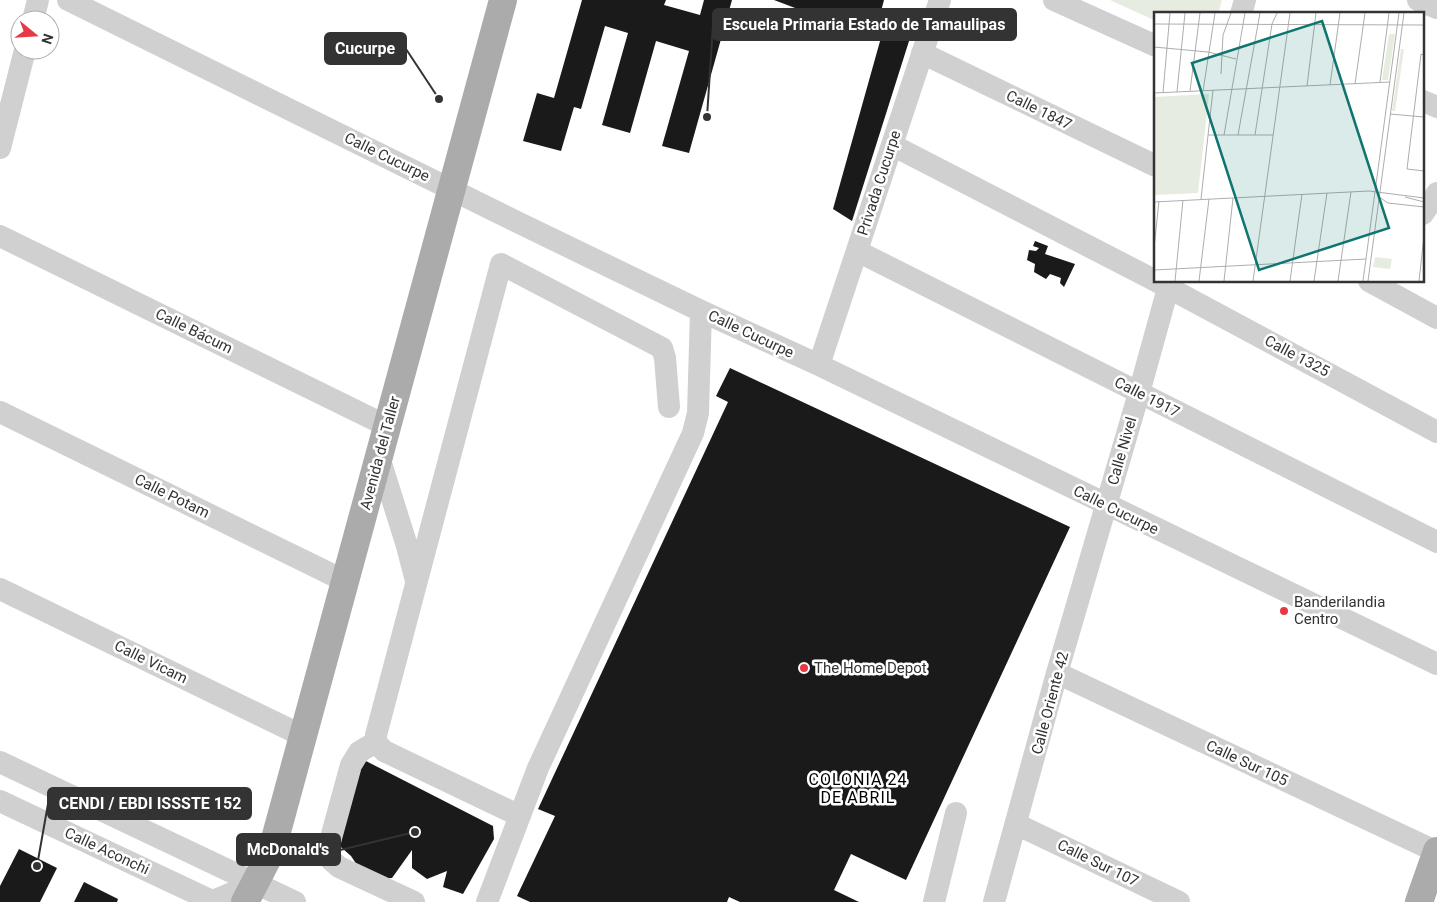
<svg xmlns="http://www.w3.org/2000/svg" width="1437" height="902" font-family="Roboto,sans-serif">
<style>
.green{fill:#e6ecdf}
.building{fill:#1a1a1a}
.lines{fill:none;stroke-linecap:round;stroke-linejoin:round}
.minor{stroke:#d0d0d0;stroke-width:22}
.major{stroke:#ababab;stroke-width:28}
.poi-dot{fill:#e63946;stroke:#fff;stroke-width:2}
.labels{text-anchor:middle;stroke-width:5;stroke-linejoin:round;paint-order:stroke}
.street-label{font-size:15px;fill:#333;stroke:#fff}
.poi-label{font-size:15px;fill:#333;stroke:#fff;text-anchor:start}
.neighbourhood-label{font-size:16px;letter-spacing:1px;fill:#000;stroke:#fff}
.inset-road{fill:none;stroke:#adadad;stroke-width:1}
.view{fill:#0f766e;fill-opacity:0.15;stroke:#0f766e;stroke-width:2.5}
.inset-edge{fill:none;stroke:#333;stroke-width:2.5}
.leader{fill:none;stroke:#333;stroke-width:2}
.callout-dot{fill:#333;stroke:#fff;stroke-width:2}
.callout{fill:#333;stroke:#333;stroke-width:2}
.callout-label{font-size:16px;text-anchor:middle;font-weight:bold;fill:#fff}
</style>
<rect width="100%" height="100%" fill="#fff"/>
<path class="green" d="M1110,0H1222L1218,14H1156V21Z"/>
<path class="building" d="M582,0H666L664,5L700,15L704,0H732L689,153L662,146L689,51L656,41L630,133L602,125L628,33L605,26L581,109L574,107L561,151L523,141L537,93L554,98Z
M774,0H884L874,38Z
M889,9L916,19L852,221L833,209Z
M1035,241L1048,246L1045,254L1075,264L1064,287L1060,283L1061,278L1050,274L1046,279L1034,272L1035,264L1027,260L1029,250L1036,251L1039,248L1033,246Z
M730,368L1070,527L906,880L851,854L834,890L859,902H740L729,897L727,902H530L517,896L555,816L538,809L728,402L716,396Z
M362,759L493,826L494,839L463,894L443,887L447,871L427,879L412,868V850L392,878L373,879L365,877L351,856L334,841Z
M19,849L57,868L40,902H0V886Z
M84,882L118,899L117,902H74Z"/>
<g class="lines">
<path class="minor" d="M68,0L513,220L701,311L819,365L1437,664
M1054,0L1156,46
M1418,0L1437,8
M1241,14L1245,0
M33,20L38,0
M922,53L1156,166
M1423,101L1437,107
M892,145L1156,281
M0,148L25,50
M1423,214L1437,193
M0,236L387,426
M857,251L1437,542
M1156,281L1437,432
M1369,281L1437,318
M819,365L940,0
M0,412L345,581
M379,457L407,546L416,581
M0,589L303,736
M1057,673L1437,852
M376,742L359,752L351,765L328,849L331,860L339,867L414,902
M0,762L295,902
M0,801L214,902
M520,816L384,751L376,742V735L501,264L662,348L665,358L669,407
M1016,824L1179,902
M211,902L256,883
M487,902L538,768L693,433L698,413L701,311
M934,902L956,813
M994,902L1057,673L1139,393L1170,281"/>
<path class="major" d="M245,902L272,850L503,0
M1419,902L1437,851"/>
</g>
<g class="poi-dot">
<circle cx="1284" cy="611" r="5"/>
<circle cx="804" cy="668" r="5"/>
</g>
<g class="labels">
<g class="street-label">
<text transform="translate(1039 110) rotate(26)" y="5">Calle 1847</text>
<text transform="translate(387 157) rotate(26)" y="5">Calle Cucurpe</text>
<text transform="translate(879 183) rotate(-72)" y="5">Privada Cucurpe</text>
<text transform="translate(194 331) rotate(26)" y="5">Calle Bácum</text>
<text transform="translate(751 334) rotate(25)" y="5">Calle Cucurpe</text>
<text transform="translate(1297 356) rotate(28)" y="5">Calle 1325</text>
<text transform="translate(1147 397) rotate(27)" y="5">Calle 1917</text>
<text transform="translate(1122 451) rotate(-74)" y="5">Calle Nivel</text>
<text transform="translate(380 453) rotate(-75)" y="5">Avenida del Taller</text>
<text transform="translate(172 496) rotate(26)" y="5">Calle Potam</text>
<text transform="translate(1116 510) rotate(26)" y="5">Calle Cucurpe</text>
<text transform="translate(151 662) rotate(26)" y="5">Calle Vicam</text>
<text transform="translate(1050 703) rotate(-75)" y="5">Calle Oriente 42</text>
<text transform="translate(1247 763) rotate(25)" y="5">Calle Sur 105</text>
<text transform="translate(107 851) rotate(25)" y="5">Calle Aconchi</text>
<text transform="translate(1098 863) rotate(26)" y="5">Calle Sur 107</text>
</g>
<g class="poi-label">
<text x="1294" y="607">Banderilandia<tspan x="1294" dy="17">Centro</tspan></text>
<text x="814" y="673">The Home Depot</text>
</g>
<g class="neighbourhood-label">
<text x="858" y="785">COLONIA 24<tspan x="858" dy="18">DE ABRIL</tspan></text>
</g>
</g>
<g transform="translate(1154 12)">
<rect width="270" height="270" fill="#fff"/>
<path d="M235,22H241L234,68H228ZM247,37H250L241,99H238ZM55,82L44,181L0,183V85ZM221,245L238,247L236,257L219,255Z" fill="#e6ecdf"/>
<path class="inset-road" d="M0,12L270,13M0,35L54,40L82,47M270,43L267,42L253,157L270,159M67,62L69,23L77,1M226,70L235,1M201,72L211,1M176,73L186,1M153,74L162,1M36,79L46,1M49,79L61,1M23,80L31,1M0,81L236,70M9,81L16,1M236,102L270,105M54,123H119M70,123L91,1M84,123L106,1M101,123L118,12L123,1M225,185L234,191L270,195M251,185L270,190M47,187L59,78M0,190L215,179L270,186M0,236L5,189M0,258L212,247M21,269L29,188M45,269L55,187M70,269L79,186M99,269L136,1M136,269L148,182M160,269L173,181M184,269L197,180M209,269L245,1M214,269L250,1M265,269L270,224"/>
<path class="view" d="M168,9L235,216L105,258L38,51Z"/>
<rect width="270" height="270" class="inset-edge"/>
</g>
<path class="leader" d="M707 117L713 25M439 99L406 49M37 866L48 804M415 832L340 850"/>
<g class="callout-dot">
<circle cx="707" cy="117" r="5"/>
<circle cx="439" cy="99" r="5"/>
<circle cx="37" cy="866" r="5"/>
<circle cx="415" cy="832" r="5"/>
</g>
<g class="callout">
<rect x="713" y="9" width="303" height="31" rx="5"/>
<rect x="325" y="33" width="81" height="31" rx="5"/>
<rect x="48" y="788" width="203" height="31" rx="5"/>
<rect x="237" y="834" width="103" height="31" rx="5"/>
</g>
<g class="callout-label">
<text x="864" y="30">Escuela Primaria Estado de Tamaulipas</text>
<text x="365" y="54">Cucurpe</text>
<text x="150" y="809">CENDI / EBDI ISSSTE 152</text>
<text x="288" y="855">McDonald's</text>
</g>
<g transform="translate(35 35) rotate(108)"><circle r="24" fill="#ffffff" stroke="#adadad"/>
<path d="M0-4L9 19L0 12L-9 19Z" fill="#e63946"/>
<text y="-8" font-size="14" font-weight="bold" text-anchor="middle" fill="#333333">N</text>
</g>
</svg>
